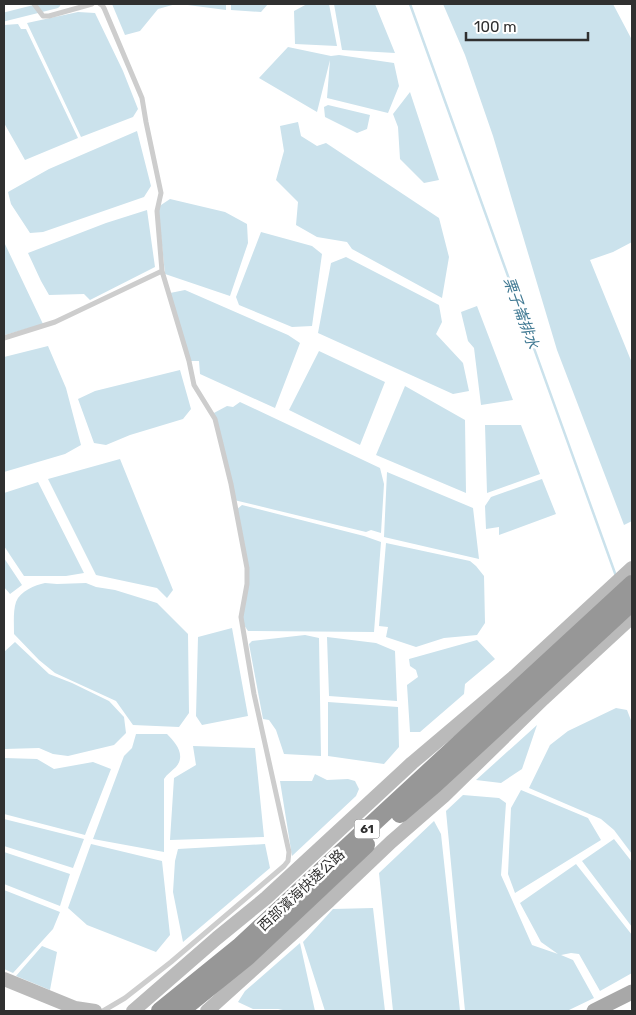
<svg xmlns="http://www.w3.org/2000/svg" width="636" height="1015" font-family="Rubik,'Noto Sans TC',sans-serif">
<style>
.water{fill:#cbe2ec}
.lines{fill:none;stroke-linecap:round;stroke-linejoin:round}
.stream{stroke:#cbe2ec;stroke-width:2.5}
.canal{stroke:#cbe2ec;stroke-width:9}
.lane{stroke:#cdcdcd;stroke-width:5}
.secondary{stroke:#bababa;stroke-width:14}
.primary{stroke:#a8a8a8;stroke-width:15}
.highway{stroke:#979797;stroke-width:18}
.labels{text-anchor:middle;stroke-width:5;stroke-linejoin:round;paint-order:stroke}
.shield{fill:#fff;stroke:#6e6e6e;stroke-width:1}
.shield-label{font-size:12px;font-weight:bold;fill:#303030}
.street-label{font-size:14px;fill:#303030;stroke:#fff}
.water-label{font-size:15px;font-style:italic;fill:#3f7892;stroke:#fff}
</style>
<rect width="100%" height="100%" fill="#fff"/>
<path class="water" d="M112,4H176L158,9L140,31L125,35Z
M180,4H226V10Z
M231,4H268L261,12L231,10Z
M307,4H329L337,46L295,44L294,11Z
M334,4H375L395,53L342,50Z
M443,4H613L632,40V242L613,252L590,260L632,363V521L624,525L557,350L493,136L465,55Z
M78,12L95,13L123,71L138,109L133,117L81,137L27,23Z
M18,24L21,29H26L78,138L25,160L4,123V25Z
M288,47L331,56L339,55L394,63L399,86L388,113L327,98L330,60L317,112L259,78Z
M410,92L439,180L424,183L400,159L398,127L393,114Z
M328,105L370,115L367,129L357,133L325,117L324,107Z
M298,122L301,136L317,146L326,143L439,218L449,257L442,298L352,249L347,242L317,237L296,225L298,202L276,180L284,151L280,126Z
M137,131L151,186L144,197L43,232L30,233L11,204L8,192L49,169Z
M170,199L225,212L247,224L248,243L230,296L165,274L158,207Z
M147,210L155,267L90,300L84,294L49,295L41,281L28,253L106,223Z
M261,232L312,246L322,254L312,326L292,327L239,305L236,297Z
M4,242L43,324L5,335L4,332Z
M346,257L439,305L442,322L436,334L463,363L469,391L453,394L318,333L331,263Z
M185,290L288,335L300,343L275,408L200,374L199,361H189L170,293Z
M477,306L513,400L481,405L474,348L468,341L461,312Z
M48,346L66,388L81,445L65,454L4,472V357Z
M319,351L385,382L360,445L289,410Z
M180,370L191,409L183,419L130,435L106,445L94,443L78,399L95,391Z
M405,386L465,420L466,493L376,455Z
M240,402L380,468L384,484L381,533L371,530L366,532L234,500L212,414L227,406L233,407Z
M485,425H521L540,474L487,493Z
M120,459L173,590L167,598L157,588L96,575L48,479Z
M387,472L473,508L479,559L384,537Z
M542,479L556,514L499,535V527L486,529L485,506L491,497Z
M38,482L84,573L66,576H24L4,546V493Z
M242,505L364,536L381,542L374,632L248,631L242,622L247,576L236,510Z
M386,543L470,561L476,566L484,576L485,623L477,635L444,638L416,647L386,637L388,627L379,626Z
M4,558L22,585L10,594L4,587Z
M45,583L57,584L86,583L96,587L115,590L157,603L188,634L189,713L179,727L133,725L116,701L55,673L39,660L14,634C14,624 13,611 16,602C20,591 35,585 45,583Z
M232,628L248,716L202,725L196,716L198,637Z
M305,635L319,638L321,756L284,754L276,730L269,720L263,719L249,644L252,641Z
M327,637L376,643L395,651L397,701L329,696Z
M477,640L495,659L465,684L464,694L420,732H410L407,685L418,677L416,670L410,666L409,659Z
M15,642L49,674L72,683L109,701L124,717L126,733L114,745L68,756L53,754L39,748L4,749V652Z
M328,702L398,707L399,747L384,764L328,756Z
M616,708L627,710L632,723V854L614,830L601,819L529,788L550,745L568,731Z
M537,725L522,769L501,783L476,780Z
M136,734H167C176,743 186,755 176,767C172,771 167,774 164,779V852L93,839L124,756L132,748Z
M193,746L255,748L264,837L170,840L174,778L196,765Z
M4,758L37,759L54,769L93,762L111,769L85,835L4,814Z
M315,774L327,780L348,779L355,781L359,789L356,796L292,856L280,781H312Z
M521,790L588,818L601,840L515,893L508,874L511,808Z
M463,795L499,798L506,803L501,875L532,945L558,954L541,942L520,903L576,864L632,935V973L600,991L579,954L571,953L561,955L573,960L594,998L567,1011H465L446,811Z
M4,819L84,839L73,868L4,846Z
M434,821L441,834L460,1011H393L379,873Z
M614,839L632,862V927L582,861Z
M91,844L162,861L170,935L156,952L87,925L68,908Z
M265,844L270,868L183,942L173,892L175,861L178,849Z
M4,852L70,874L60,906L4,884Z
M4,890L60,912L53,929L13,973L4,969Z
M373,908L385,1011H325L303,942L333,909Z
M300,943L315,1011H288L278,1009H253L238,1002L245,991Z
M42,946L57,952L50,990L16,976Z"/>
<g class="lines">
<path class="stream" d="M410,4L616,576"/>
<path class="canal" d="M4,17L56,4"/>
<path class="lane" d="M34,4L43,16H49L92,4
M100,4L102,5L104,8L142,98L146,122L161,193L157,211L162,271L189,361L194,385L215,419L231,484L247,568V584L241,617L254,694L289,852L288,861L284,866L171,962L125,998L103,1011
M4,338L55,322L162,271"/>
<path class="secondary" d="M4,979L75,1008L95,1011
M133,1011L217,938L266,898L412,763L516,675L632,568
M207,1011L329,901L391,842L444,796L543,699L632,617"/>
<path class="primary" d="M594,1011L632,992"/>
<path class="highway" d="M400,814L434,785L632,602
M160,1011L239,947L632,584
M180,1011L247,957L366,845"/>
</g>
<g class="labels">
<rect class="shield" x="354.5" y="819.5" width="25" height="19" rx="4"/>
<g class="shield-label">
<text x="367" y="833">61</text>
</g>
<g class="street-label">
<text transform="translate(301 890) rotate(-43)" y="5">西部濱海快速公路</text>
</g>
<g class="water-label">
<text transform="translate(521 313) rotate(70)" y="5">栗子崙排水</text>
</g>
</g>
<rect width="636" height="1015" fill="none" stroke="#303030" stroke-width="10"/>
<path d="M466 32v8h122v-8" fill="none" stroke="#303030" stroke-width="2.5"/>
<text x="474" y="32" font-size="15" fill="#303030" stroke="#ffffff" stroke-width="4" paint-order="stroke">100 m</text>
</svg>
